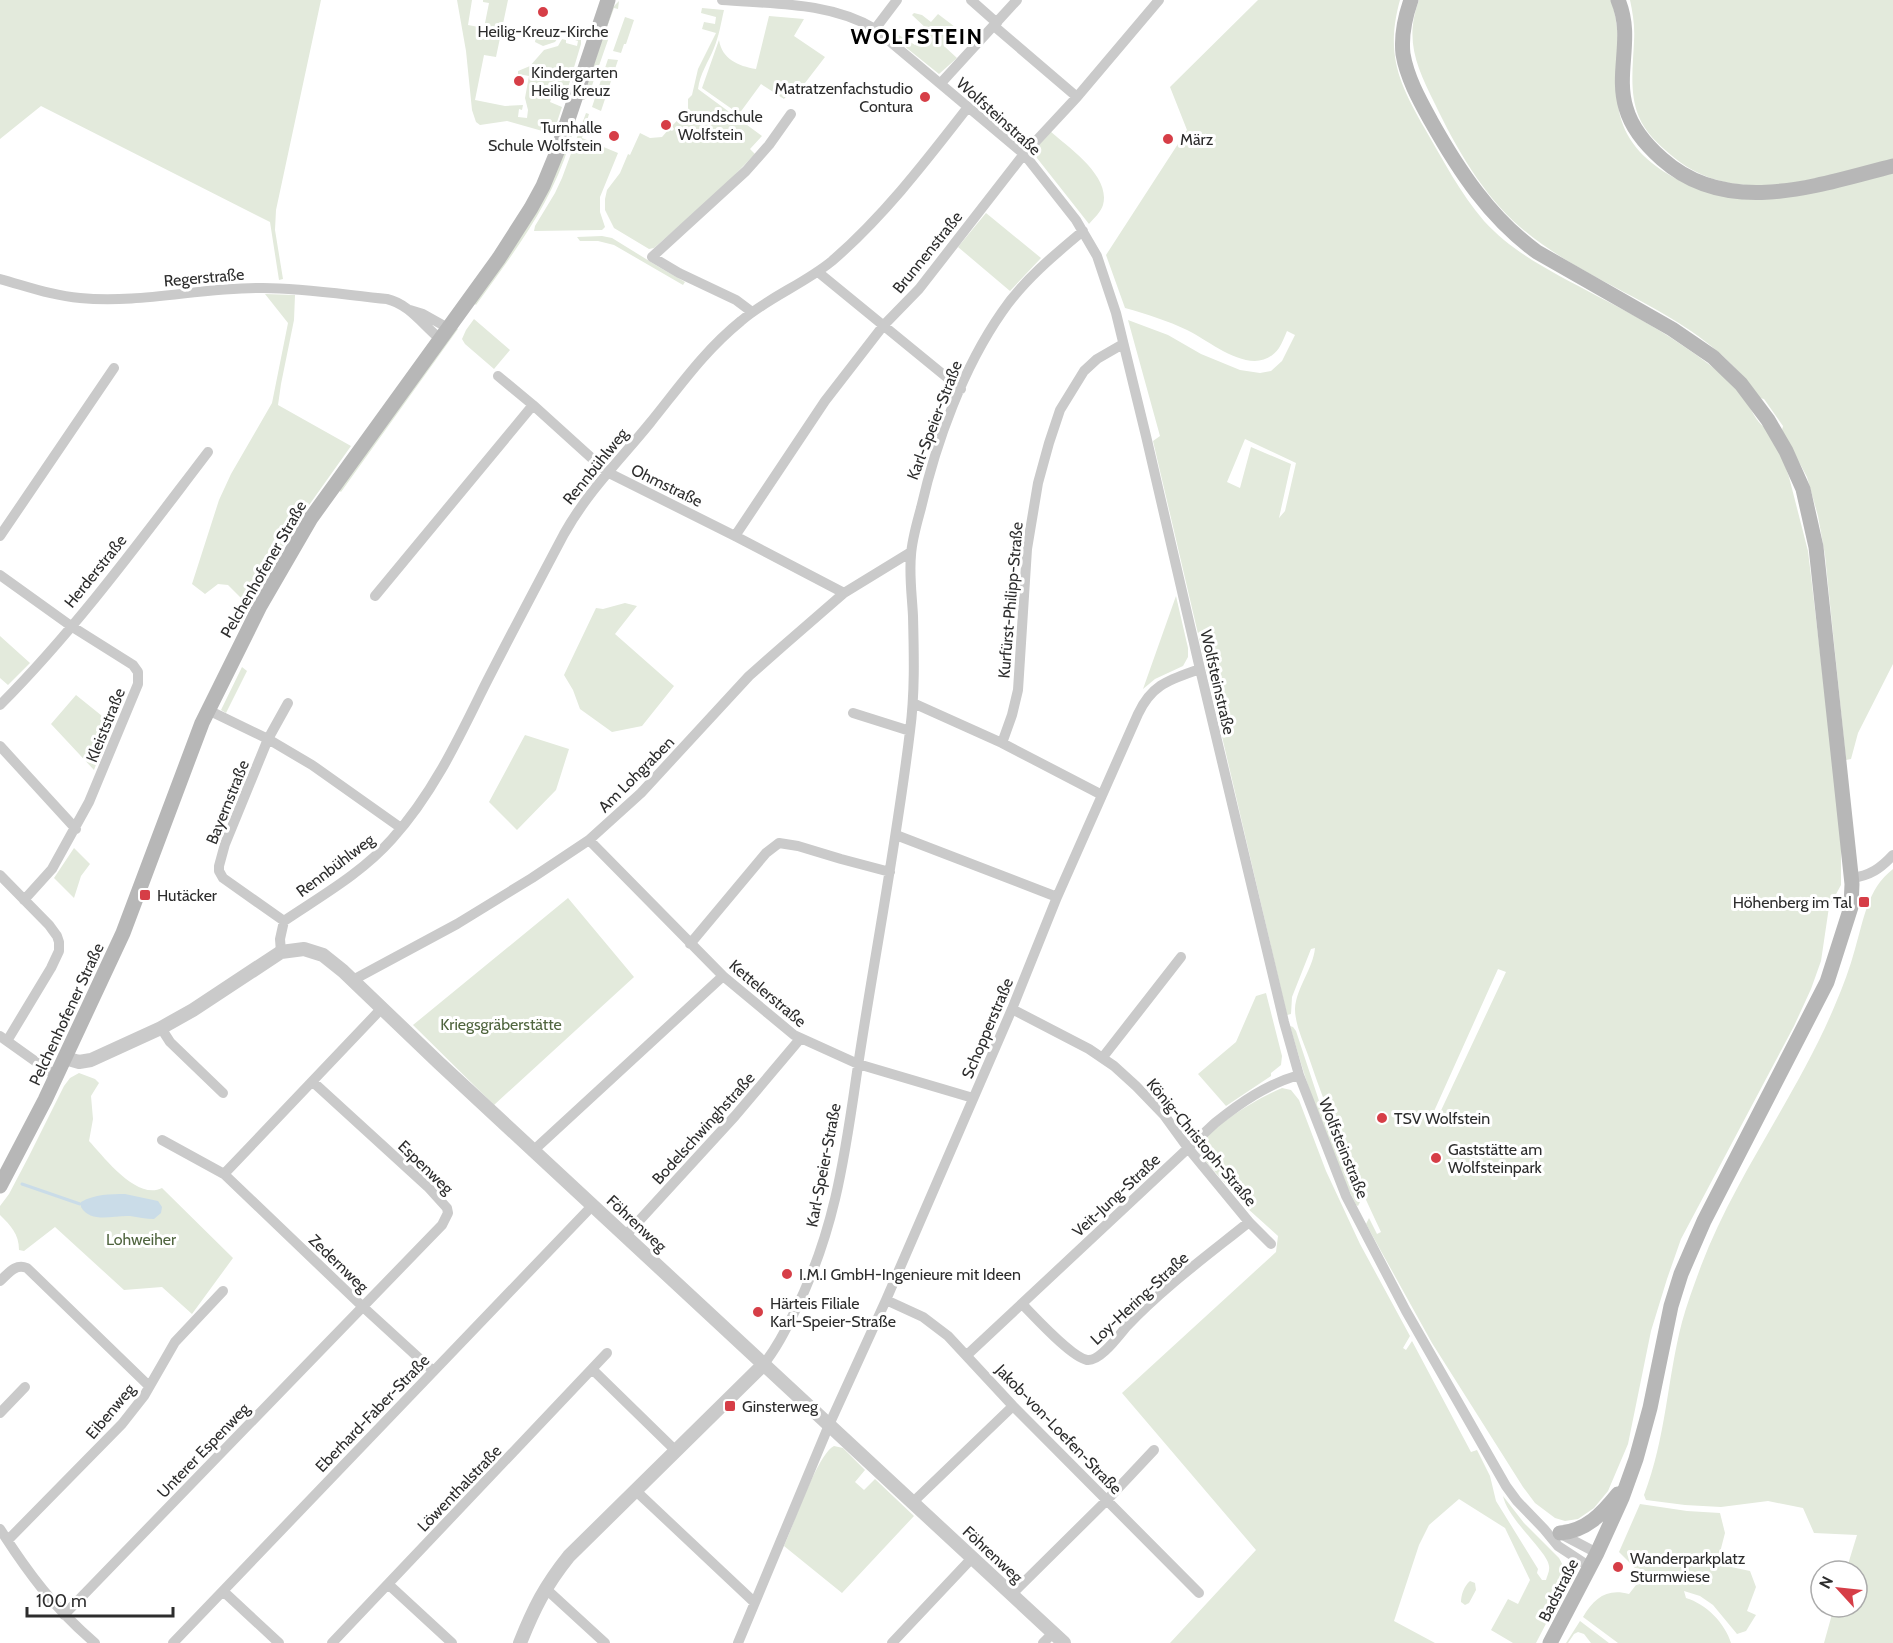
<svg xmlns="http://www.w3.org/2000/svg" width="1893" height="1643" font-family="Cabin,sans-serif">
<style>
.green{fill:#e3eadc;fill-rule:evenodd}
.water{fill:#cadce8}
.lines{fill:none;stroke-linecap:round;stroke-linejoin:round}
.stream{stroke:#cadce8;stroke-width:3}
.minor{stroke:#cacaca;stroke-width:10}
.tertiary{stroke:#cacaca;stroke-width:14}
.secondary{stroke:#b7b7b7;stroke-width:15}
.poi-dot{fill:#d63e47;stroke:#fff;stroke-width:2}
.labels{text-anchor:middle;stroke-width:6;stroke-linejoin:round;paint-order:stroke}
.poi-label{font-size:16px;fill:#2d2d2d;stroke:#fff;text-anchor:start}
.street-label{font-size:16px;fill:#2d2d2d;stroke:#fff}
.park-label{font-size:16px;fill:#50653f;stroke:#fff}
.district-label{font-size:22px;font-weight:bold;letter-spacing:1.5px;fill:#000;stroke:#fff}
</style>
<rect width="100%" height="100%" fill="#fff"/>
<path class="green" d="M0,0H321L276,210L275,230L283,279L279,280L270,222L41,106L0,139Z
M457,0H472L468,25L484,28L489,3L483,2V0H508L496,57L484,55L475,100L505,106L523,105L522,110L519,109L518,117L527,118L528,110L525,98L529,76L518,74V71L530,66L544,50L558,46L562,39L566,40V43L577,46L578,41L566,37V34L581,39V44L564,101L552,96L550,102L562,107L553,134L507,121L480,125L476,122L472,110L466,51Z
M1258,0H1400C1385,54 1399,83 1425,129C1443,160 1460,193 1484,221C1515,255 1557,274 1597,296C1631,313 1664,332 1695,354C1713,367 1732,381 1745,399C1752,409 1755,422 1766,428L1783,460L1789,477L1808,551L1835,779L1841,841V885L1829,907L1821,961L1811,989L1794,1026L1681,1239L1667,1279L1651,1331L1628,1444L1608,1491L1594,1508L1578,1519L1565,1521L1555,1518L1535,1503L1523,1487L1432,1343L1366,1224L1369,1218L1377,1234L1381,1232C1354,1175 1329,1118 1309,1058C1304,1043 1295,1025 1295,1009C1296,988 1313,969 1315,948L1311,949L1292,997L1291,1014L1287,1015L1153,441L1160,436L1128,320L1168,335L1201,354L1240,370L1260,373L1271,371L1282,361L1295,335L1287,331C1285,336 1282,343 1279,348C1255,381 1212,342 1187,330C1168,321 1147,314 1125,308L1106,255L1187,130L1170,87ZM1245,439L1296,463L1285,511L1279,518L1291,464L1251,447L1240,488L1227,482ZM1498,969L1506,972L1437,1119L1431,1118Z
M1419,0H1611C1623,35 1615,69 1618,104C1624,164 1693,193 1744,199L1893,173V664L1858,733L1851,759L1846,760L1825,555L1818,516L1807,477L1782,430L1783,426L1764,399L1760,398C1700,310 1596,292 1520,227C1483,195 1456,148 1435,104C1417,67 1404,41 1419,0Z
M1630,0H1893V159C1822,177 1734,210 1671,155C1659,145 1645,132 1639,117C1629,93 1633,67 1634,41C1635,27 1633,14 1630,0Z
M619,1L618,9L614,8L606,30L608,40L588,97L584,100H582L613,7Z
M702,8L724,10C721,23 719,36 714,48C708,63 700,73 698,89L762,136L750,149L755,154L717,193L654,248L649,249L614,228L605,210V199L607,190L620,173L628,154L630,155L640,133L650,138L662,137L669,129L672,131L674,129L672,126L688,109V99L692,95L698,69L716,33L702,29L704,22L715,24L716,17L701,13Z
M914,13L922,15L931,22L938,14L959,30L944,46L957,58L939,74L888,33L889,29L915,45L928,30L912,15Z
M769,16L804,19L794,36L825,57L795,96L789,93L784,99L761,84L739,114L702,88L719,40C722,59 738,66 756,69Z
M625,17L634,20L626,44H624L621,53L613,51Z
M537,29L560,33V35L555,42L543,46L535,42Z
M608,59L618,60L601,111L592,107Z
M586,113L589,114L582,138L618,153L600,197V212L605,227L602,230L534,231L535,226L555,193L562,178Z
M576,114C576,124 572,135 569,145C551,205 512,255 476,305L473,302Z
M1050,131C1069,148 1111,176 1103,205C1101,212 1094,218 1089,224L1033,153L1034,150Z
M986,213L1041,258L1010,291L958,247Z
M602,236L612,238L659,267L685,282L683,285L614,245L598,241H580L577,237Z
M265,294L295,295L294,320L281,384L278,405L351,446L302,515L248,605L228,585L218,584L205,594L192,584L219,500L231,474L272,403L288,323Z
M474,319L510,350L494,369L465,344L462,339L466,330Z
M455,327L458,329L341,492L338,490Z
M1176,596L1188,648V657L1183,666L1155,679L1143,689Z
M625,603L637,606L615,634L674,686L642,726L612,732L580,709L573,690L564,675L596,608L603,609Z
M0,636L30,663L8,685L0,678Z
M242,667L247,671L226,713L221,710Z
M76,695L112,724L94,770L51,724Z
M525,735L569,749L556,790L517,830L489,802Z
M74,848L90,864L81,876L74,898L54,878Z
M1893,869V1643H1824L1834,1607H1857V1571H1846L1857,1535L1814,1533L1803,1508L1768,1501L1721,1507L1685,1505L1646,1500L1644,1495C1666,1438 1667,1380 1682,1322C1687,1304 1694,1285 1701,1266C1735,1176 1798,1094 1835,1005C1843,986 1850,968 1855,949C1864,920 1867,889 1893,869Z
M568,898L634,977L494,1105L413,1025Z
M1266,993L1282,1056L1281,1065L1271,1073V1076L1226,1106L1198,1074L1236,1042L1256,996Z
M1290,1026L1293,1027L1296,1031L1326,1122L1360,1202L1358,1206L1356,1205C1328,1149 1307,1086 1290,1026Z
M79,1073L95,1079L99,1083L91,1096L93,1119L89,1141C104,1157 137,1201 162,1188L233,1258L192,1314L162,1287L124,1290L55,1227L24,1251L19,1250C19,1234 11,1226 0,1215V1206L9,1194L29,1156L64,1086L70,1078Z
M1282,1088L1291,1090L1299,1100L1326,1171L1360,1244L1410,1336L1403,1348L1406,1350L1412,1341L1471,1452L1477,1450L1490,1476L1496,1501L1538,1569L1537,1573L1542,1580H1546C1547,1576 1550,1571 1549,1566C1548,1552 1508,1520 1503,1496L1524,1523L1559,1558L1567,1573L1565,1587L1536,1643H1513L1491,1630L1508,1599L1518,1604L1530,1580L1505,1528L1459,1499L1429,1525L1419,1545L1394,1621L1435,1643H1170L1256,1550L1122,1393L1276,1252L1278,1236L1247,1208L1199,1154L1198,1148C1209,1127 1260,1097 1282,1088Z
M834,1446L843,1448L865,1470L855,1482L864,1490L875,1479L914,1516L842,1593L784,1546C793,1526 818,1453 834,1446Z
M1640,1504L1687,1511L1720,1513L1725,1533L1717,1564L1750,1571L1756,1587L1747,1611L1756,1615L1746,1631L1737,1634L1713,1605L1700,1596L1684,1591L1686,1598C1706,1604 1725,1623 1731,1643H1618L1583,1617C1594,1598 1607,1588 1629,1594L1643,1576L1619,1552Z
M1470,1581L1475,1583L1476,1590L1469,1603L1465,1605L1461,1602C1461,1595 1464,1586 1470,1581Z
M1580,1621L1609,1643H1591L1584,1634L1578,1632L1574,1634L1568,1643H1566Z"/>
<path class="water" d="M125,1194L158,1201L162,1207L161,1213L154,1219C146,1219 138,1217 130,1216C114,1215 91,1224 81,1207V1202C95,1194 110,1194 125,1194Z"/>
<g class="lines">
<path class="stream" d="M22,1184L80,1204"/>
<path class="minor" d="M722,0C773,4 830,2 875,29L1024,154L1076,220L1097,256L1116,313L1146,436L1200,669L1284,1022L1299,1075L1346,1196L1406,1311L1506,1486L1517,1501L1544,1529L1558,1546L1590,1567
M971,0L997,23
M994,26L1077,97
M875,29L897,0
M941,83L1017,0
M818,272L961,389
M0,279C26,286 53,296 80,298C141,304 202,287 263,288C304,288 346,295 387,299C409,304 423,325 440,339
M410,310L423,314L448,328
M752,312L736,300L679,273L652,257L746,171L769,145L791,114
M498,376L533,405L607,472L735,536L844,593
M0,536L114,368
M735,536L825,401L883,326L919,289L1024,154L1077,97L1159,0
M0,575L71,626L133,665L138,672V684L89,802L52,869L24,900
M375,596L533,405
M913,703L1002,743L1102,795
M0,705C76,629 143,537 208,452
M208,710L268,739L312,765L401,828
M853,713L910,731
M1002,743L1012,715L1018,690L1027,549L1038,483L1049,443L1060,410L1084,371L1097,359L1123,344
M0,746L76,829
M896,835L1057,897
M589,840L723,976L794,1035L858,1064L973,1098
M0,875L49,925L57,936L59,942V951L51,968L7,1041
M1851,878C1870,876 1881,868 1893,855
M284,921L223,878L219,871V866L225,844L268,739L288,703
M690,944L766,853L779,843L798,846L841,859L890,872
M281,952L280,939L284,921C321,896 362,873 392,839C432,795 458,740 484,687C510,636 537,585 564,534C588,491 620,460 650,423C680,386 704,351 741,321C769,297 804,284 832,261C884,216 926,161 968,107
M353,980L457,924L532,878L589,840L641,793L749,676L783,646L844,593L911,552
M1012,1009L1089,1049L1114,1066L1136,1086L1164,1115L1188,1148L1249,1222L1271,1244
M161,1028L170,1042L223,1093
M0,1036L56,1076
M1103,1057L1181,957
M162,1140L224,1174L362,1306L433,1371
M534,1150L723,976
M224,1174L382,1008
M626,1235L735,1116L800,1039
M0,1281C8,1274 15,1263 27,1268L149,1386
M886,1300L923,1317L948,1336L1013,1406L1199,1593
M1022,1304C1035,1317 1071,1357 1087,1360C1100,1362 1119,1335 1127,1326C1164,1287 1208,1255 1249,1222
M967,1355L1215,1123C1240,1103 1267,1084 1299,1075
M763,1365C776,1349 785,1331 794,1313C833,1236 844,1163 856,1079C873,963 896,848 910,731C915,693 914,655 913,616C912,596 909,575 911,555C912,539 917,523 921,508C936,442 963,368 1002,312C1023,281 1054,255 1083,231
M593,1370L676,1451
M0,1413L25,1387
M636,1491L754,1602
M912,1503L1013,1406
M0,1529C28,1573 55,1609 95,1643
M1559,1533L1597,1553
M8,1540L122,1424L144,1396L175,1342L223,1291
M388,1584L452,1643
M545,1588L605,1643
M223,1591L279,1643
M1012,1594L1107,1500L1154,1450
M64,1615L442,1225L448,1213L447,1208L428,1187L313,1082
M173,1643L593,1205
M332,1643L607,1353
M738,1643L829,1425L886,1300L1012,1009L1057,897L1138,714C1152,684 1169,680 1200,669
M892,1643L973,1557
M1043,1643L1053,1633"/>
<path class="tertiary" d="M65,1058L79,1062L91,1060L161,1028L193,1010L281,952L304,949L323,955L343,971L439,1063L1064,1643
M520,1643C534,1608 545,1586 569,1556L763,1365"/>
<path class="secondary" d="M1411,0C1405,17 1401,36 1403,54C1407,78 1420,101 1431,121C1459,171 1490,218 1537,252L1672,329L1713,357L1741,384L1768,420L1786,451L1803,489L1816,547L1852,884L1851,907L1827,982L1704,1221L1681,1274L1671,1306L1650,1408L1636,1459L1622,1498L1597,1553L1550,1643
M1618,0C1634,38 1615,72 1626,108C1632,129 1646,145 1662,159C1728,218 1818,185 1893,166
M0,1186L45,1100L123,933L202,723L260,606L311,518L499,258L531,208L543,186L557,152L608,0
M1560,1533C1586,1531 1602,1514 1618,1494"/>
</g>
<g class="poi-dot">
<circle cx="543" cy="12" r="6"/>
<circle cx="519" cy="81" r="6"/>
<circle cx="925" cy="97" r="6"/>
<circle cx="666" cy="125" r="6"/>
<circle cx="614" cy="136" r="6"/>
<circle cx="1168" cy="139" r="6"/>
<rect x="139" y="889" width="12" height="12" rx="3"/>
<rect x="1858" y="896" width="12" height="12" rx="3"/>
<circle cx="1382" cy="1118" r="6"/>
<circle cx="1436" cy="1158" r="6"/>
<circle cx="787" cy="1274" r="6"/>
<circle cx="758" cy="1312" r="6"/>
<rect x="724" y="1400" width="12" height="12" rx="3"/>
<circle cx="1618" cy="1567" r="6"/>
</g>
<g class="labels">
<g class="poi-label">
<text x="543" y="37" text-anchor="middle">Heilig-Kreuz-Kirche</text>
<text x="531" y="78">Kindergarten<tspan x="531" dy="18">Heilig Kreuz</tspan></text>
<text x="913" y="94" text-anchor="end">Matratzenfachstudio<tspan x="913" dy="18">Contura</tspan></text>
<text x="678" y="122">Grundschule<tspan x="678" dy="18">Wolfstein</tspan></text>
<text x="602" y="133" text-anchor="end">Turnhalle<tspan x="602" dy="18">Schule Wolfstein</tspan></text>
<text x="1180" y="145">März</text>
<text x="157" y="901">Hutäcker</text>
<text x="1852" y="908" text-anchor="end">Höhenberg im Tal</text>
<text x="1394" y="1124">TSV Wolfstein</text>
<text x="1448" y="1155">Gaststätte am<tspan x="1448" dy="18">Wolfsteinpark</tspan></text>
<text x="799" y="1280">I.M.I GmbH-Ingenieure mit Ideen</text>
<text x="770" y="1309">Härteis Filiale<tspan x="770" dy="18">Karl-Speier-Straße</tspan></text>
<text x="742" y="1412">Ginsterweg</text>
<text x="1630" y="1564">Wanderparkplatz<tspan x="1630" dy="18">Sturmwiese</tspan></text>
</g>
<g class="street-label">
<text transform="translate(999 116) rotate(42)" y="6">Wolfsteinstraße</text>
<text transform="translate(927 252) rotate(-51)" y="6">Brunnenstraße</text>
<text transform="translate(204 277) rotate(-5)" y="6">Regerstraße</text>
<text transform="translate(934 420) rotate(-69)" y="6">Karl-Speier-Straße</text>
<text transform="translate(595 466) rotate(-51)" y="6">Rennbühlweg</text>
<text transform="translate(667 485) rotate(26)" y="6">Ohmstraße</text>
<text transform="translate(263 569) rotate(-60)" y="6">Pelchenhofener Straße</text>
<text transform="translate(95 571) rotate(-51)" y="6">Herderstraße</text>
<text transform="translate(1010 600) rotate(-85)" y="6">Kurfürst-Philipp-Straße</text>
<text transform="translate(1218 682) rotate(77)" y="6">Wolfsteinstraße</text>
<text transform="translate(105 725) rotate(-68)" y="6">Kleiststraße</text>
<text transform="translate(636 774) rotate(-45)" y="6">Am Lohgraben</text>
<text transform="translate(227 802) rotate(-68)" y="6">Bayernstraße</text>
<text transform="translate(335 865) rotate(-37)" y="6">Rennbühlweg</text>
<text transform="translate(768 993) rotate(40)" y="6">Kettelerstraße</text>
<text transform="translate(66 1014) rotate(-65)" y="6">Pelchenhofener Straße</text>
<text transform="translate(987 1028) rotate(-67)" y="6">Schopperstraße</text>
<text transform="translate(703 1128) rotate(-48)" y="6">Bodelschwinghstraße</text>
<text transform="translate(1202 1142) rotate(50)" y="6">König-Christoph-Straße</text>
<text transform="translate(1344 1148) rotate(68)" y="6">Wolfsteinstraße</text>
<text transform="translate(823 1165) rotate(-79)" y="6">Karl-Speier-Straße</text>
<text transform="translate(426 1167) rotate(44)" y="6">Espenweg</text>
<text transform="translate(1116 1195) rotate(-43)" y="6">Veit-Jung-Straße</text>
<text transform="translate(637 1223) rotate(43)" y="6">Föhrenweg</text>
<text transform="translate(339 1263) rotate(44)" y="6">Zedernweg</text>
<text transform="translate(1139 1298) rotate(-43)" y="6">Loy-Hering-Straße</text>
<text transform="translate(110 1411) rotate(-50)" y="6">Eibenweg</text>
<text transform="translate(372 1413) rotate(-46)" y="6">Eberhard-Faber-Straße</text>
<text transform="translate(1059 1429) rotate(46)" y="6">Jakob-von-Loefen-Straße</text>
<text transform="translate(203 1450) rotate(-46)" y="6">Unterer Espenweg</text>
<text transform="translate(459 1488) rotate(-46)" y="6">Löwenthalstraße</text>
<text transform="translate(993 1554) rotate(43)" y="6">Föhrenweg</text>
<text transform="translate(1558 1590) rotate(-63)" y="6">Badstraße</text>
</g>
<g class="park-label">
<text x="501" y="1030">Kriegsgräberstätte</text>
<text x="141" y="1245">Lohweiher</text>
</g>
<g class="district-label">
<text x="917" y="44">WOLFSTEIN</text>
</g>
</g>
<g transform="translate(1839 1589) rotate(297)"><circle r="28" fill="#ffffff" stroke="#ababab" stroke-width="1.5"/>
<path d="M0-4.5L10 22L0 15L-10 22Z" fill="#d63e47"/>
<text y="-9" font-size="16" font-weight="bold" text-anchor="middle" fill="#2d2d2d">N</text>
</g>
<path d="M27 1607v9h146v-9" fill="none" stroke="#2d2d2d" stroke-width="3"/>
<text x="36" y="1607" font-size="18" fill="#2d2d2d" stroke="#ffffff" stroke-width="4.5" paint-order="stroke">100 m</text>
</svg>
